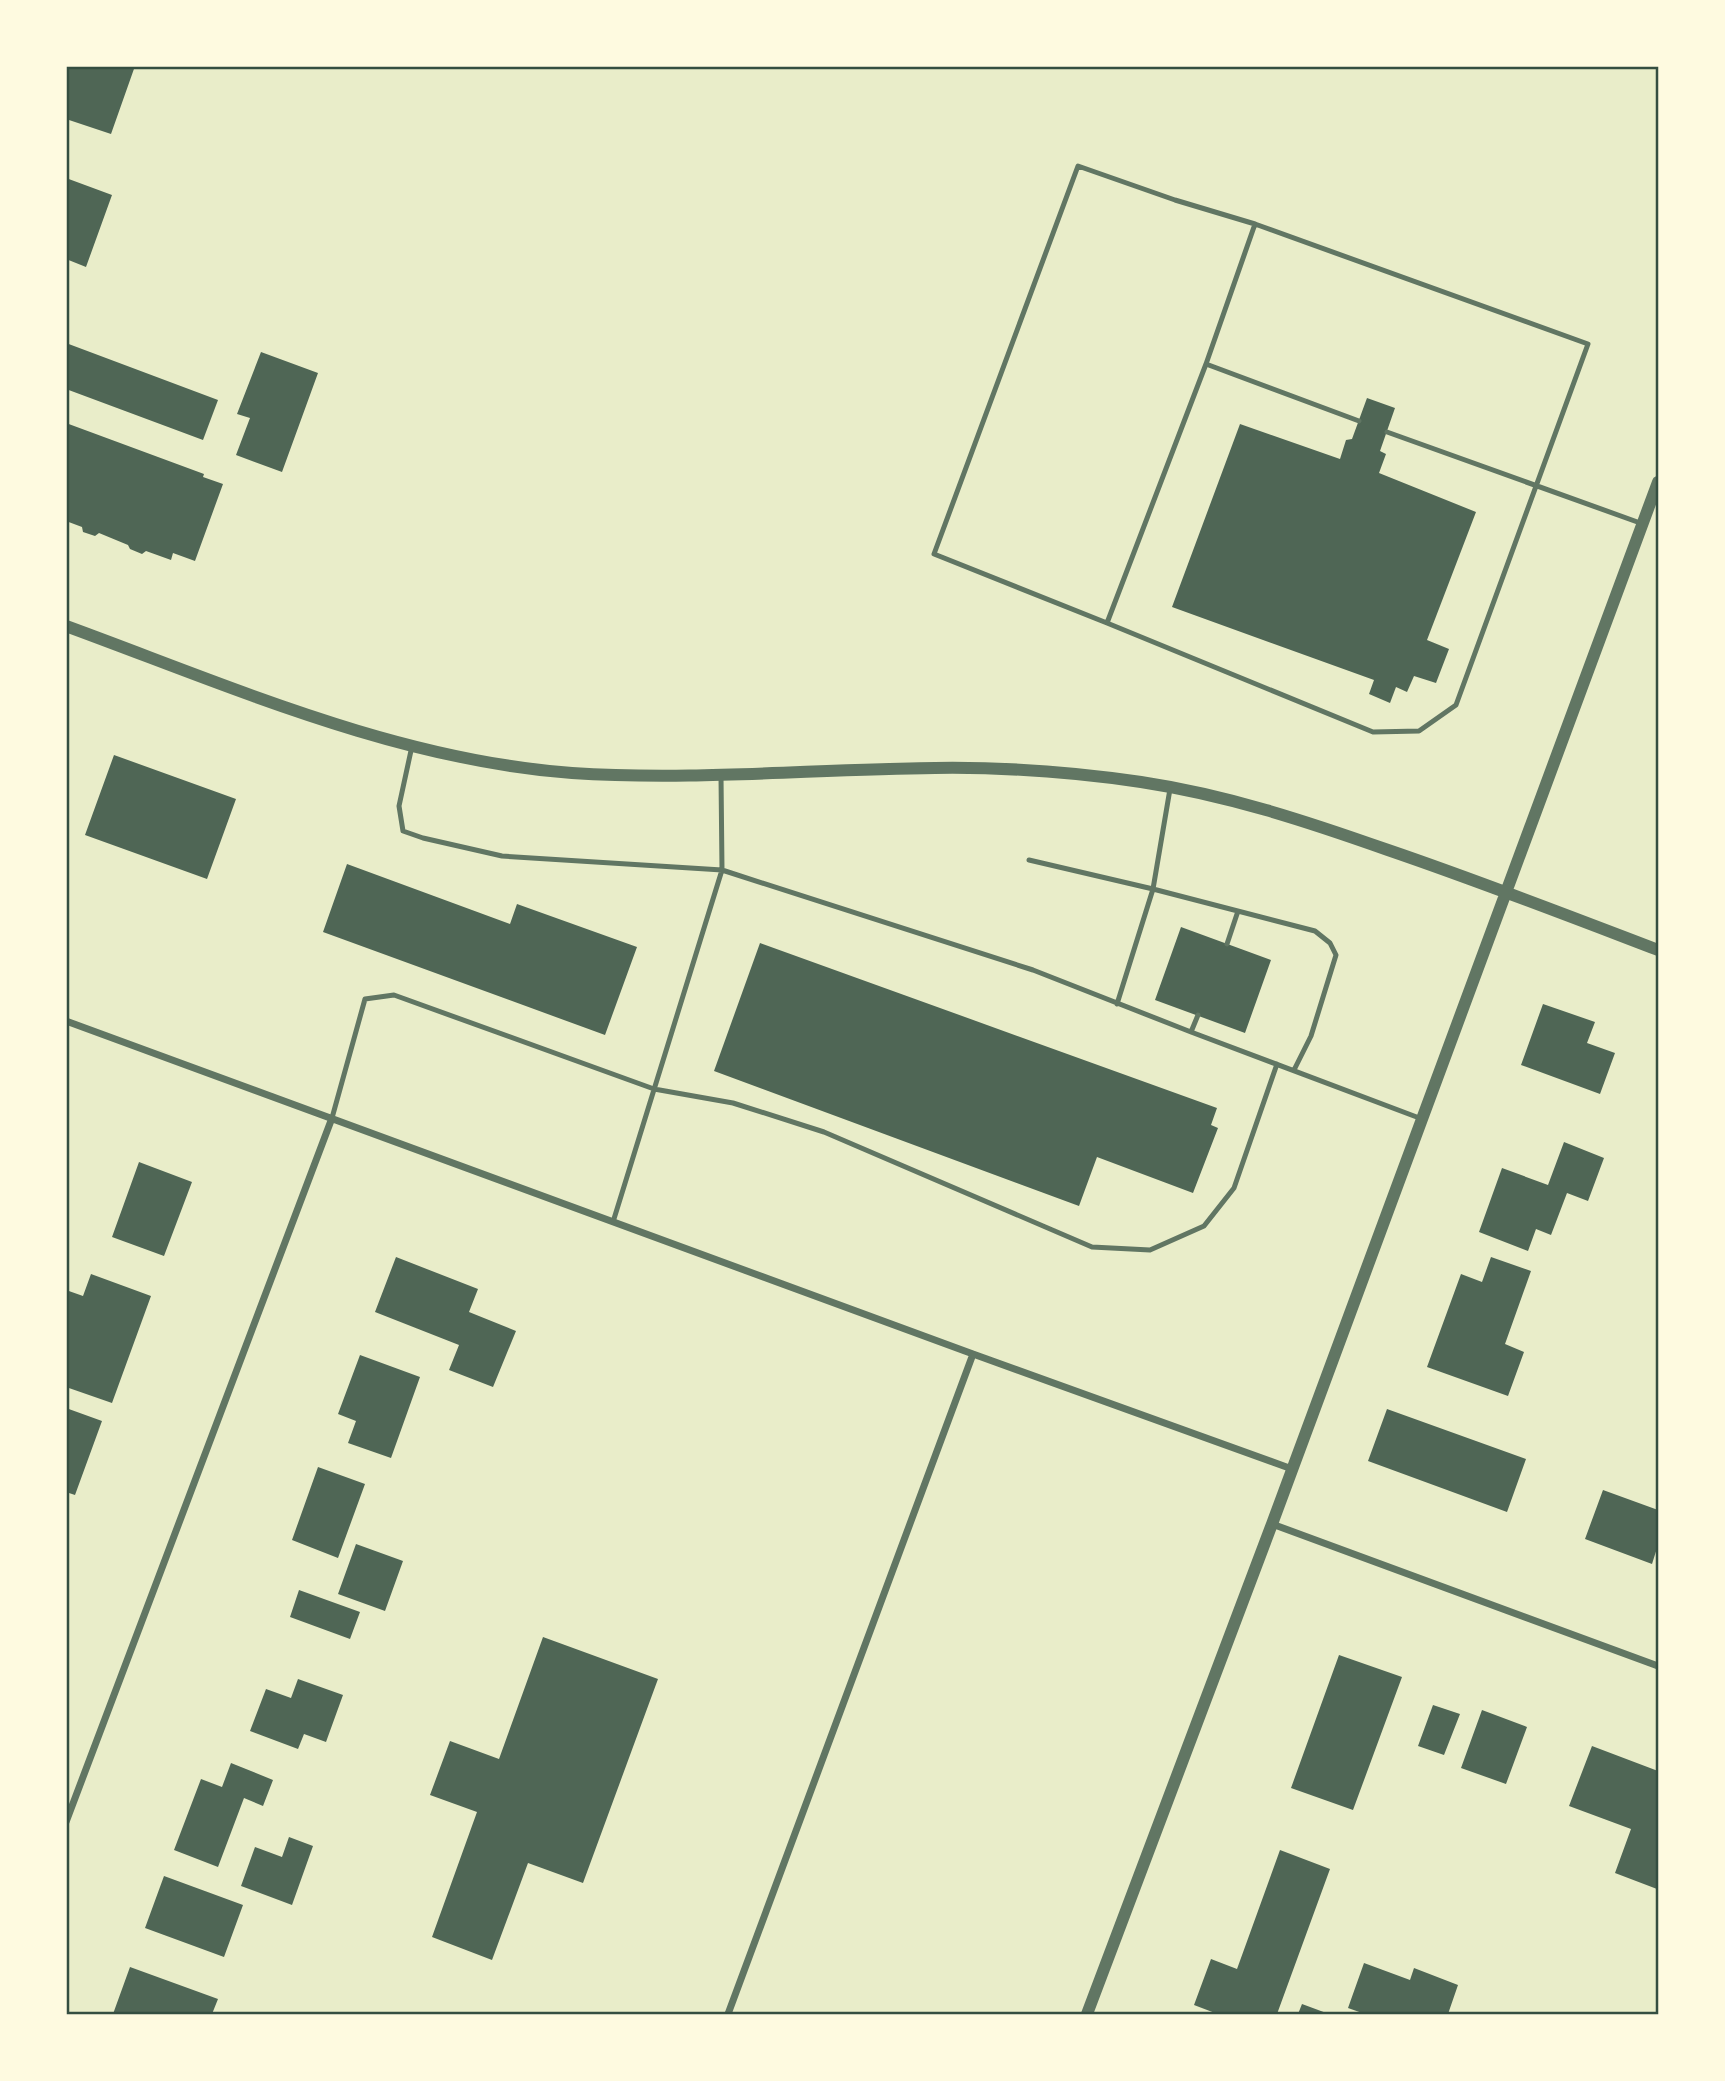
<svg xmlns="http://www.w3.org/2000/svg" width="1725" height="2081" font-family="'Source Serif 4',serif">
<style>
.building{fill:#4f6655}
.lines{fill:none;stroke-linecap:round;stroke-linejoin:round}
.service{stroke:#617663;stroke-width:5}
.minor{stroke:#617663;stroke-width:7}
.tertiary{stroke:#617663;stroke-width:12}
.neatline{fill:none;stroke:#344e41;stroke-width:2.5}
</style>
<rect width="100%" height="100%" fill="#e9edc9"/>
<path class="building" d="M66,66H135L111,134L66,119Z
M66,178L112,195L86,267L66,259Z
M66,343L218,400L203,440L66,389Z
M261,352L318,373L282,472L236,455L250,418L237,414Z
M1367,398L1395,408L1380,451L1386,454L1379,473L1476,512L1427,640L1449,649L1436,683L1414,676L1407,692L1396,687L1390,703L1369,694L1374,680L1172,607L1240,424L1340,459L1346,440L1352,439Z
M66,423L204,474L203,477L223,484L195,561L173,553L171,560L146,551L142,554L130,549L128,545L99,533L95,536L83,532L82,527L66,521Z
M114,755L236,799L207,879L85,835Z
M347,864L510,924L517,904L637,947L605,1035L323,932Z
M1181,927L1271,960L1245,1033L1155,1000Z
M760,943L1217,1108L1211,1125L1218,1128L1193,1193L1097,1157L1079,1206L714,1071Z
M1543,1004L1595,1022L1587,1043L1615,1053L1600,1094L1521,1065Z
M1564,1142L1604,1158L1588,1201L1567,1193L1551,1235L1536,1229L1528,1251L1479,1232L1502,1168L1548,1185Z
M139,1162L192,1182L164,1256L112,1237Z
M396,1257L478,1289L469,1312L516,1331L493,1387L449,1370L459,1345L375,1312Z
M1491,1257L1531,1271L1505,1344L1524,1352L1508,1396L1427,1367L1461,1274L1482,1282Z
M91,1274L151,1296L112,1403L66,1387V1290L83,1296Z
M360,1355L420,1377L391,1458L348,1443L356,1421L338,1414Z
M66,1408L102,1421L75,1495L66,1492Z
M1387,1409L1526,1459L1507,1512L1368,1461Z
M318,1467L365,1484L338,1558L292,1540Z
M1603,1490L1658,1510V1545L1652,1564L1585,1539Z
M356,1544L403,1561L385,1611L338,1594Z
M299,1590L360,1612L350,1639L290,1617Z
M543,1637L658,1679L583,1883L528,1863L492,1960L432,1937L477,1812L430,1795L450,1741L499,1759Z
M1339,1655L1402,1677L1353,1810L1291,1788Z
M298,1679L343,1695L326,1742L304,1734L298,1749L250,1731L266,1689L291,1698Z
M1433,1705L1460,1714L1444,1755L1418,1746Z
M1482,1710L1527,1727L1506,1784L1461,1768Z
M1592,1746L1658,1771L1657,1889L1615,1873L1631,1829L1569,1806Z
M231,1763L273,1780L263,1806L244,1798L218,1867L174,1850L201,1779L222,1787Z
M289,1837L313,1846L292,1905L241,1886L255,1847L282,1857Z
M1280,1850L1330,1869L1277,2014H1214L1215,2013L1194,2005L1211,1959L1237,1969Z
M164,1876L243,1905L224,1957L145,1928Z
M1364,1963L1410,1980L1414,1968L1458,1985L1448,2014H1365L1348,2008Z
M130,1967L218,1999L212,2014H113Z
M1302,2004L1329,2014H1298Z"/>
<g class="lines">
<path class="service" d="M1206,364L1255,224L1588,344L1456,705L1419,731L1373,732L1107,623L1206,364L1359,421
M1387,432L1643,524
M1107,623L934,554L1078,166L1175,200L1255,224
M412,746L399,806L403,831L423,838L502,856L722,870L1033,970L1191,1032L1422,1119
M1170,789L1153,889L1315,931L1330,943L1336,955L1311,1036L1294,1070
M1029,860L1153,889L1117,1004
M1227,944L1238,911
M1191,1032L1198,1015
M332,1118L365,999L394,995L654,1089L733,1103L824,1132L1092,1247L1150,1250L1204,1226L1234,1188L1277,1064
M613,1222L722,870L721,776"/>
<path class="minor" d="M66,1021L973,1354L1292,1469
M1272,1524L1658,1666
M66,1822L332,1118
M728,2014L973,1354"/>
<path class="tertiary" d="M66,626C230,686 396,760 572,773C693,781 814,769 935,768C1004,767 1073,772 1141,782C1227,795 1306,821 1388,850C1479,881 1569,916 1658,950
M1087,2014L1272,1524L1658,482"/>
</g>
<rect width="1725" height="2081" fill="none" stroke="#fefae0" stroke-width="136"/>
<rect x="68" y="68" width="1589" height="1945" class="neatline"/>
</svg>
